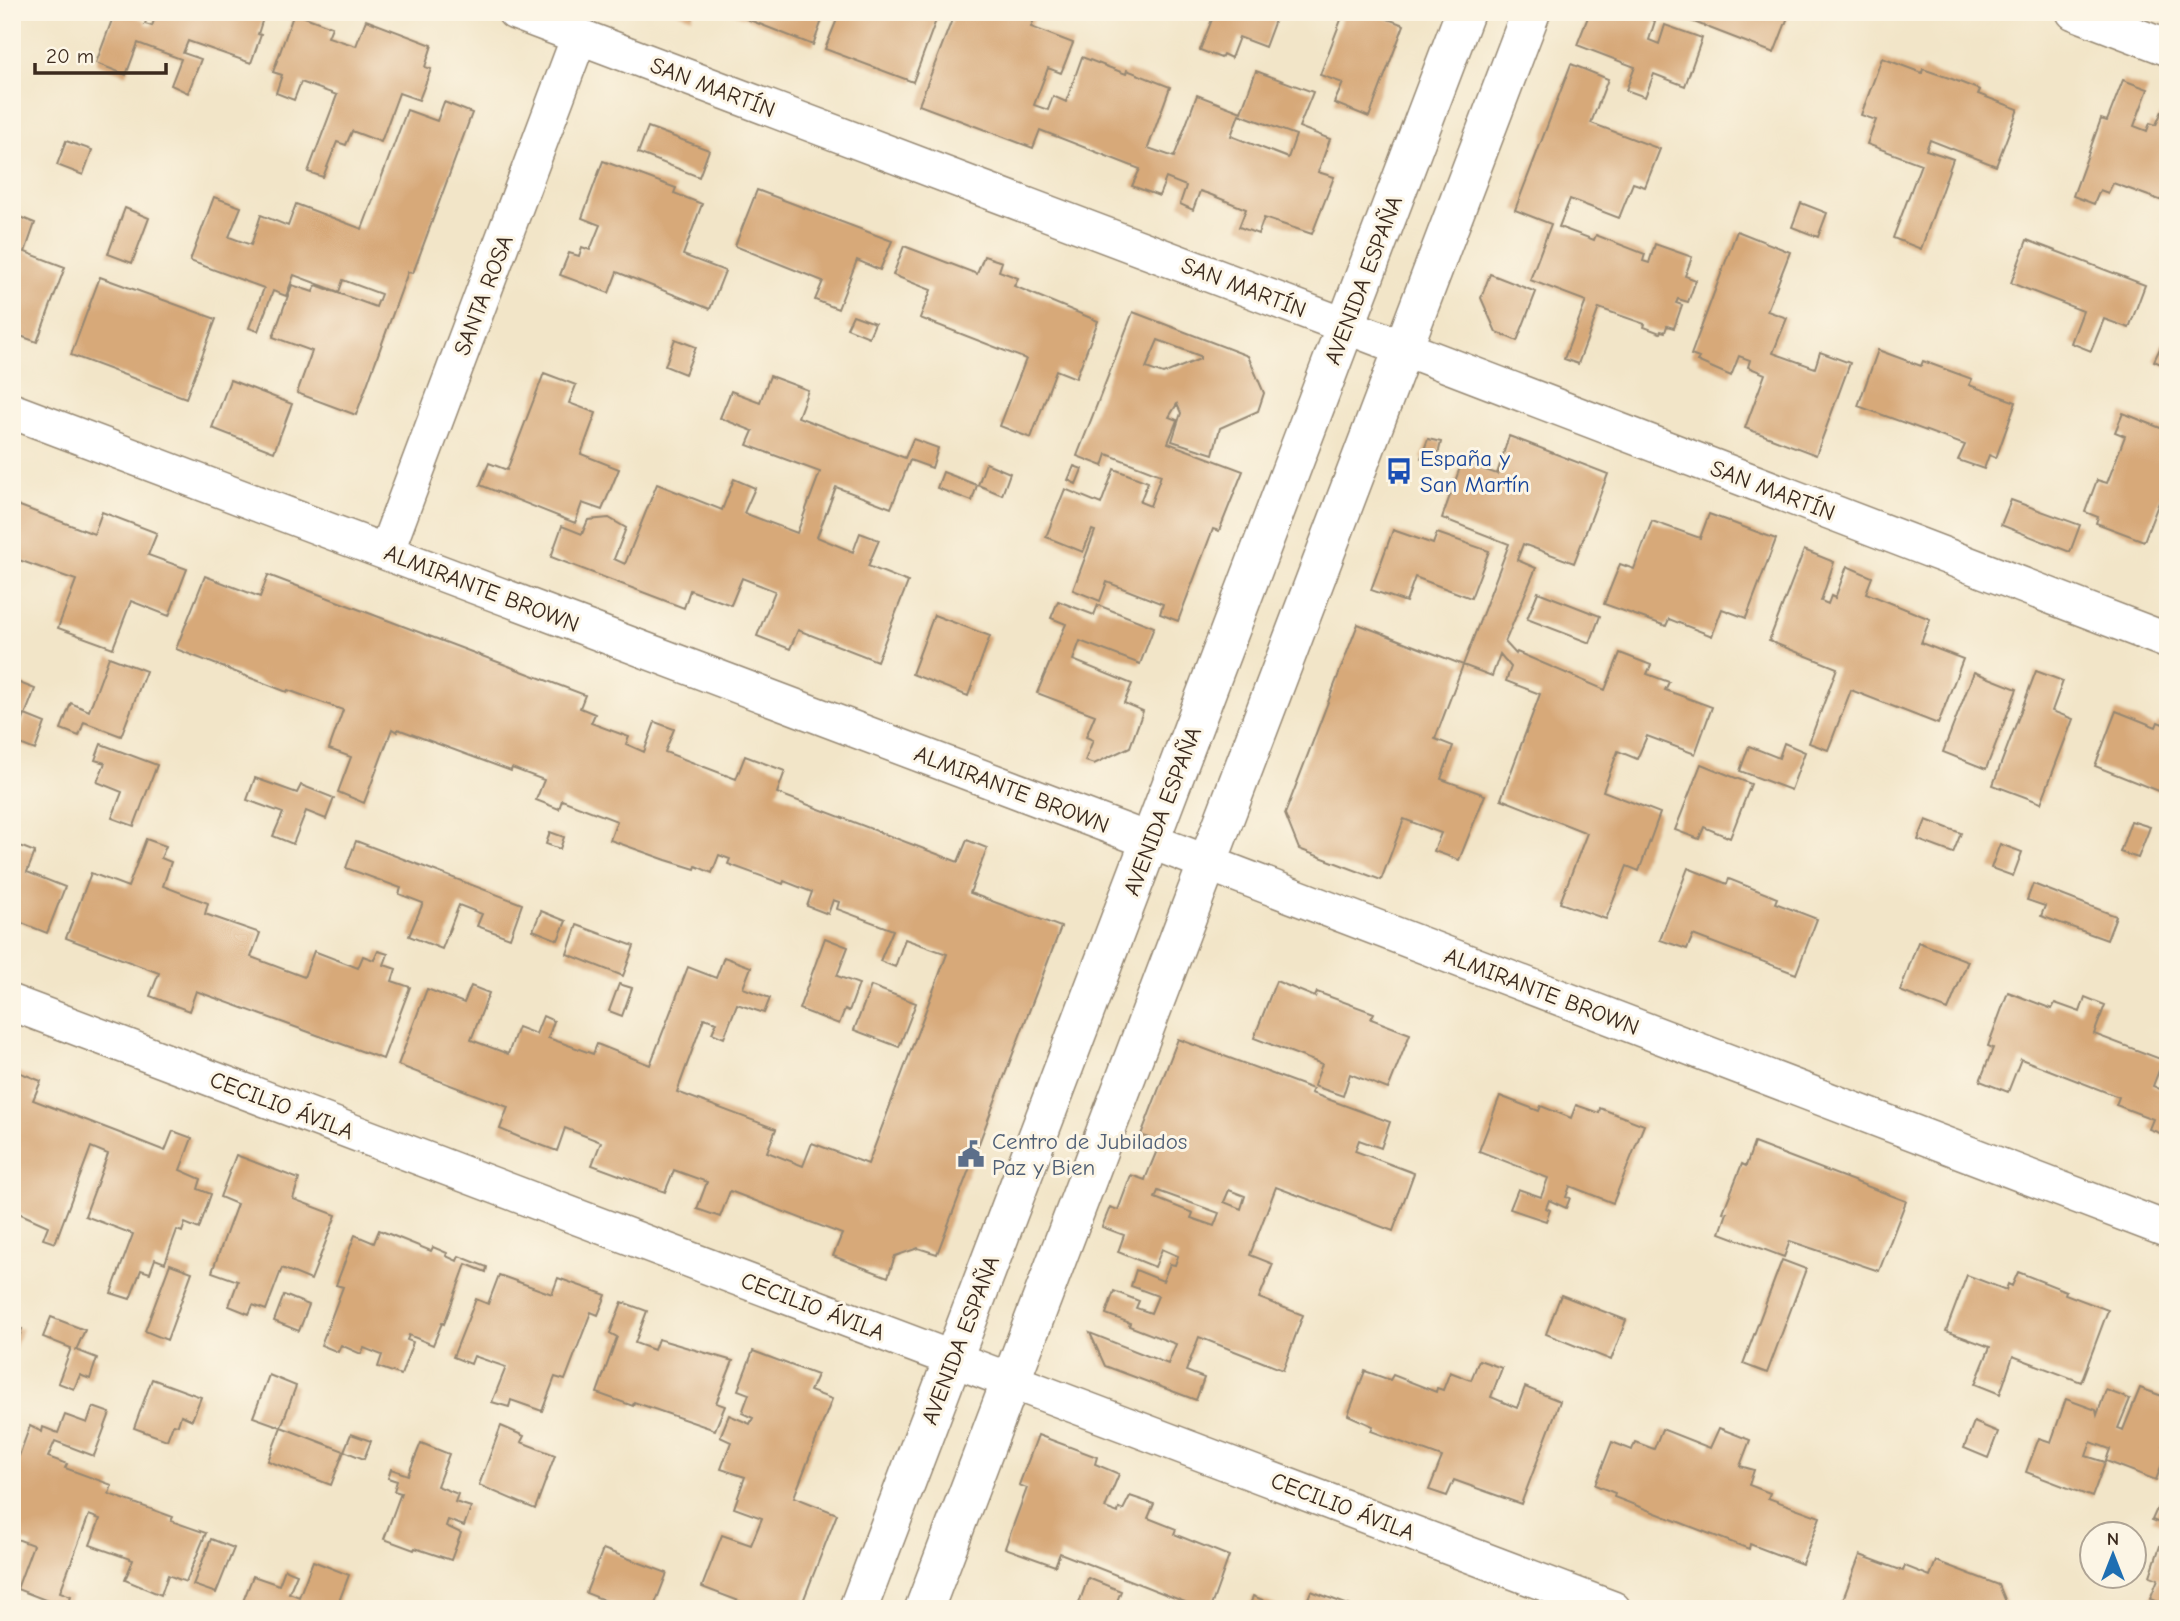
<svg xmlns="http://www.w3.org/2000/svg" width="2180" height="1621" font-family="'Comic Neue',sans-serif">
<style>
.building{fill:#d7a979;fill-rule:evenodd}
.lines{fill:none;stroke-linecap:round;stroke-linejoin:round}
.minor-casing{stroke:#968873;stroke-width:38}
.secondary-casing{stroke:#968873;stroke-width:41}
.minor{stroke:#fff;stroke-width:35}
.secondary{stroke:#fff;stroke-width:38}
.labels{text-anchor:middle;stroke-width:6;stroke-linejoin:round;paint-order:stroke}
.street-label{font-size:23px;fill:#3b2a1e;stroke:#fcf5e5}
.transit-label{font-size:23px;fill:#164399;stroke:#fcf5e5;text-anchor:start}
.service-label{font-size:23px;fill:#4e5e75;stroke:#fcf5e5;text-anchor:start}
</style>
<rect width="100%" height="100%" fill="#fcf5e5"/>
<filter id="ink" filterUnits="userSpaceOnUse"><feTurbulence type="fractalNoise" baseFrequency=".0143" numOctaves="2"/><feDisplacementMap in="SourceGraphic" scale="14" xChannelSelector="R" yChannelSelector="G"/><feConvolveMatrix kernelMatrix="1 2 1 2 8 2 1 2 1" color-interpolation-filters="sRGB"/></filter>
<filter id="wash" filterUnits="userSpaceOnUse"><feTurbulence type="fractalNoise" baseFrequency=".00686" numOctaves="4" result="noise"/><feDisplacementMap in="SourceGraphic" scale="28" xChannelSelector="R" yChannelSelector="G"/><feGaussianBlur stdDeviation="1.57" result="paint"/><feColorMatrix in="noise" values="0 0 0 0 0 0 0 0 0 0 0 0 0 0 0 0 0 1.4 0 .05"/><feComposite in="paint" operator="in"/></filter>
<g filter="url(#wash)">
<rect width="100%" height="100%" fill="#f2e5c8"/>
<g id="blocks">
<path class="building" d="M115,12H125L146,21L145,24L152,26L157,12H265L258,34L261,35L251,63L188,41L183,53L201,59L188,93L171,85L181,59L138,43L126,75L96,63Z
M676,12H694L692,18Z
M729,12H825L813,45Z
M840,12H939L913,82L825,49Z
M955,12H1037L1031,27L1073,43L1061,73L1048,68L1034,105L1048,110L1053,96L1066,102L1082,57L1126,74L1127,70L1170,87L1148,148L1174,157L1197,95L1241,112L1256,71L1313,92L1299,127L1330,139L1318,172L1334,177L1312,234L1264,218L1258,234L1239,227L1246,209L1209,194L1200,191L1193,210L1180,204L1186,186L1166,178L1159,196L1132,186L1140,169L1040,130L1033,148L919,105ZM1239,114L1296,135L1288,158L1231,136Z
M1215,12H1278L1265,47L1239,37L1231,58L1223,54L1221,58L1200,50Z
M1344,12L1354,16L1356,12H1369L1404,25L1369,117L1334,103L1343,83L1320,75Z
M1590,12H1631L1655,21L1649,40L1659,44L1665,25L1702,38L1685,86L1654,74L1645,97L1626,90L1635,67L1577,45Z
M1668,12H1790L1774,53Z
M294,13L332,27L328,37L356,46L366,20L432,45L425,67L431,69L419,100L399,93L381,142L352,131L346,145L337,142L323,177L308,172L337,95L301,82L294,100L276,93L282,75L273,72Z
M1882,58L1922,73L1923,69L1952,79L1980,90L1978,94L2018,109L1996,166L1930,140L1926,150L1953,159L1921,249L1893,238L1921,164L1867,144L1876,120L1861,115Z
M1571,64L1608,79L1591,123L1660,149L1645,187L1633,183L1619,218L1570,199L1559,227L1594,240L1596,235L1645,254L1643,261L1649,263L1655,244L1692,257L1685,276L1696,280L1688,302L1678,299L1676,303L1682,305L1674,328L1667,326L1665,332L1661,331L1660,333L1644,327L1645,324L1599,308L1578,364L1564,359L1586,301L1530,280L1551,224L1515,210Z
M2123,80L2148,89L2134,126L2147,131L2150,123L2156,125L2162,111L2168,113V203L2113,183L2108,193L2100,190L2094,204L2073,196L2101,119L2107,121Z
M444,102L472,113L413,273L408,272L356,415L297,393L312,351L273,337L292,285L313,292L316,285L376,307L381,294L343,280L339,292L294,275L286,296L273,291L258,331L249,328L264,288L190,261L214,197L241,207L229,237L251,245L261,215L288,226L296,204L362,229L407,110L437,121Z
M648,127L709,150L699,177L638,153Z
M66,141L92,150L83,175L57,165Z
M603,161L676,188L674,193L702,204L683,255L725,271L710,309L617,272L609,293L560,275L569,253L579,256L582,247L590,250L600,225L582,218Z
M757,190L892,241L880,270L857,260L838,309L815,300L823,281L735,246Z
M1801,203L1827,213L1818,237L1792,227Z
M125,208L149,218L132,263L108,254Z
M15,215L35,223L25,252L65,267L37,342L12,333V222Z
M1737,231L1790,252L1767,311L1787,318L1773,353L1815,368L1820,352L1850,363L1816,455L1745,428L1765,374L1748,367L1750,360L1739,356L1731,376L1697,361L1699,358L1691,355Z
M2027,240L2145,285L2129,328L2104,319L2091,351L2071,343L2083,311L2011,283Z
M904,246L977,274L984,256L1002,262L999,271L1018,278L1014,286L1098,321L1076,378L1056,370L1031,438L1000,426L1026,359L920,318L931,290L893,275Z
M1490,274L1536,292L1517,341L1496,332L1481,298Z
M100,277L216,319L186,398L71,355Z
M1133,312L1248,356L1264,393L1258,411L1220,428L1213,454L1172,441L1181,413L1177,404L1169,417L1177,420L1168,443L1243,471L1219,531L1213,529L1178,621L1160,614L1163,604L1107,582L1100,601L1073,590L1095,531L1092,530L1083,552L1046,537L1065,489L1101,504L1114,469L1148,482L1140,502L1150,506L1161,475L1107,454L1103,466L1077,456ZM1158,340L1200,356V359L1163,374L1146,368Z
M853,315L875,323L869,337L847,328Z
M675,339L696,347L685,374L665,366Z
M2163,342L2168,343V367L2154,361Z
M1878,350L1921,366L1923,361L1972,379L1969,385L2016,402L1996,458L1989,455L1984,469L1958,460L1965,445L1858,406Z
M544,373L576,385L569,403L596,413L581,454L619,469L602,510L582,503L575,523L480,485L489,463L507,470Z
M770,376L808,390L798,417L905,458L913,439L938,448L932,468L910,460L891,508L836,487L817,537L853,552L860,533L879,540L868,566L908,582L877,661L798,630L790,649L757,636L775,591L742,578L731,605L690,590L684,608L551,557L562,526L582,534L588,520L609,518L626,528L614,559L625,564L657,484L722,510L734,479L755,488L744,513L797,533L820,472L747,445L753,431L720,418L731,391L760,402Z
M230,380L292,404L274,452L212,428Z
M2123,413L2168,431V479L2144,541L2096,523L2098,517L2085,512L2097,480L2107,483L2125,436L2115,432Z
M1509,436L1608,474L1574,563L1523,544L1517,560L1536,568L1505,642L1516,654L1517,652L1605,690L1620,653L1651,665L1647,674L1669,682L1665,690L1712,707L1695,754L1647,736L1637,759L1618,751L1603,791L1660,813L1639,871L1627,866L1606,919L1560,903L1587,833L1501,799L1540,694L1506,681L1511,667L1500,654L1492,676L1463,665L1435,739L1453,746L1441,779L1485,795L1459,860L1434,851L1441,833L1404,819L1381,880L1299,849L1285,814L1358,624L1463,665L1509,544L1442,518L1462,462L1497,474Z
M1428,439L1441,442L1436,463L1421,458Z
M986,463L1010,473L1002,495L978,485Z
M1074,466L1082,469L1076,484L1068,480Z
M943,472L977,485L972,501L937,488Z
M2011,500L2080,525L2070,552L2001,525Z
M12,503L94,534L102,512L157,533L148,555L187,569L169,616L131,601L113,648L58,628L76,580L19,560L12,577Z
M1709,514L1776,539L1746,618L1722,609L1712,636L1669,619L1666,626L1604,604L1620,564L1634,569L1652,521L1700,538Z
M1393,530L1433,544L1437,533L1489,551L1471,598L1415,577L1406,602L1371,590Z
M1804,550L1834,562L1821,601L1828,604L1831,596L1835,598L1847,566L1872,577L1866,593L1930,619L1921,643L1963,659L1938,724L1851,690L1828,750L1809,743L1837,668L1769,641Z
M268,575L585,695L580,708L595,714L591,723L629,737L626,744L644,752L655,722L674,729L665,752L736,779L745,756L785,771L777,793L958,862L967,840L987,848L970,893L1061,927L937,1254L918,1248L895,1256L888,1277L833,1256L842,1234L730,1191L720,1217L697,1209L707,1182L674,1170L665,1192L592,1165L601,1142L565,1128L557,1151L519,1137L500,1129L508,1107L398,1065L427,989L464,1003L471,986L489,993L471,1040L508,1054L518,1027L536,1034L543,1016L554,1021L548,1038L593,1054L597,1044L650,1065L688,967L716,978L724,957L751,967L743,988L770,998L764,1013L737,1004L724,1038L712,1033L717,1022L704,1018L677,1092L776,1129L767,1152L803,1166L812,1143L868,1164L947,954L905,939L895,967L880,961L893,930L837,909L839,902L833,900L828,914L807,906L812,892L784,881L783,884L728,864L730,859L719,855L712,873L696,866L695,869L666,860L610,840L617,821L562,800L559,809L536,800L544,780L512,768L511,771L398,729L397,732L392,729L364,803L338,792L351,757L329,749L343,710L288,690L287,692L176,649L205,576L260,597Z
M1538,592L1600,616L1590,643L1527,619Z
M1058,601L1094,615L1098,605L1154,627L1140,664L1080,641L1073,660L1132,684L1124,703L1143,711L1130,747L1094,764L1085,761L1093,740L1086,737L1095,715L1037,693L1066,624L1051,618Z
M934,615L990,636L968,696L912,674Z
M109,657L146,671L121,736L84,722L79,736L61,729L71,703L89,711Z
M2036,671L2063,681L2052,711L2073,719L2041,803L1993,785Z
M1974,672L2017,689L1986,769L1943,752Z
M12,680L35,689L25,715L12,711Z
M2116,711L2156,727L2158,722L2168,726V795L2095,766Z
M25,715L45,723L35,750L15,742Z
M1784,743L1805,752L1791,790L1740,771L1749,746L1779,758Z
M101,744L157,765L134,826L112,818L122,792L97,782L105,763L95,760Z
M1701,764L1751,784L1730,838L1704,827L1699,839L1675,830Z
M255,778L297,793L301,785L334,798L326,819L306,811L293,844L273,836L283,813L247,800Z
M1926,820L1961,833L1953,853L1918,840Z
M2131,821L2150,827L2138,858L2120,852Z
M550,832L564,837L560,849L546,844Z
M146,839L166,846L161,858L171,862L163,886L208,903L205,914L260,933L251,957L304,977L314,951L358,968L363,956L374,960L378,951L388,954L384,965L396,969L392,981L410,987L383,1059L196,991L189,1011L150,996L159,973L66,938L91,873L128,887Z
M356,841L522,904L510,938L477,926L482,914L459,905L442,949L409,936L423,903L399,894L401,888L346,868Z
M12,843L35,852L27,872L65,887L47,933L12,919Z
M2000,844L2022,852L2013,876L1991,868Z
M1688,868L1727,884L1729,879L1777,898L1775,903L1817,919L1796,974L1693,935L1687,949L1660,940Z
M2033,884L2116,916L2107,940L2041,916L2045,906L2027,900Z
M541,911L566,921L558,940L533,930Z
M577,925L634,946L623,976L567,954Z
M825,938L848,947L837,976L859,984L849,1011L845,1009L839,1024L799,1009Z
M1918,942L1968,961L1948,1010L1900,991Z
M1276,981L1315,997L1317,992L1374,1013L1371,1019L1410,1034L1388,1089L1350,1074L1343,1096L1314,1086L1322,1064L1254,1038Z
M619,984L632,988L622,1016L609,1011Z
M871,986L916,1003L899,1047L854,1030Z
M2008,992L2052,1009L2055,1003L2080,1012L2085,997L2105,1005L2094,1034L2163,1060L2153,1086L2164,1091L2168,1081V1136L2149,1129L2153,1119L2116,1105L2119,1097L2021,1059L2008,1092L1980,1081L1993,1048L1988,1046Z
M1178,1039L1313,1089L1311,1093L1390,1122L1381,1148L1359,1140L1355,1151L1414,1173L1393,1231L1276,1187L1250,1255L1273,1264L1259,1298L1303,1315L1283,1370L1199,1337L1186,1371L1204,1378L1196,1400L1105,1366L1090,1333L1168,1364L1176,1344L1129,1326L1130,1323L1106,1314L1114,1291L1139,1301L1136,1308L1151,1313L1158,1296L1131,1286L1136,1270L1163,1281L1170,1264L1175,1265L1178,1256L1162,1249L1155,1267L1118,1252L1124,1235L1102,1227L1110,1207L1118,1210L1131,1175L1145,1180L1146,1177L1160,1143L1141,1135ZM1229,1190L1245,1196L1241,1209L1224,1202ZM1158,1191L1219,1213L1214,1226L1191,1218L1193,1213L1155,1198Z
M16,1071L41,1081L33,1100L117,1132L165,1151L173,1131L192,1138L180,1170L201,1179L198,1189L211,1194L199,1229L185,1223L182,1232L177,1230L165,1263L155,1259L150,1273L141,1270L130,1299L111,1293L133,1234L85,1216L108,1154L91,1147L55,1243L43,1239L48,1226L12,1210L14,1092L12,1080Z
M1500,1096L1539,1111L1541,1106L1571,1118L1576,1105L1599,1113L1600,1108L1644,1125L1613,1203L1570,1186L1566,1197L1570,1198L1566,1208L1549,1200L1546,1208L1550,1210L1546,1221L1510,1209L1518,1189L1541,1197L1548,1178L1479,1151Z
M1754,1143L1906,1201L1879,1271L1790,1241L1784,1257L1720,1233L1727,1213L1723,1212L1742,1164L1746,1166Z
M236,1155L299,1179L293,1199L336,1215L311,1280L282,1268L266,1310L253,1305L249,1314L229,1306L238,1281L212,1272L237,1204L220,1197Z
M379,1230L431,1251L433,1247L447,1253L446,1256L457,1261L459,1256L487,1267L486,1272L466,1264L444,1324L442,1323L433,1345L409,1335L407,1340L413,1342L401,1375L378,1367L382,1355L364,1348L361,1354L341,1345L338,1352L321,1345L343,1287L336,1285L355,1235L374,1243Z
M1782,1260L1806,1269L1767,1373L1743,1364Z
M170,1264L192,1272L167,1340L145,1331Z
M2018,1272L2066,1291L2065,1294L2108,1310L2081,1382L2013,1356L2000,1394L1975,1384L1990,1347L1946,1331L1967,1275L2006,1290L2008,1284L2012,1286Z
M499,1275L552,1294L558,1278L606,1295L598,1315L591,1312L565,1380L555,1377L542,1411L511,1400L509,1407L492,1402L506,1367L474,1356L471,1364L453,1357L476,1299L488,1304Z
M284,1295L309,1305L299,1331L274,1321Z
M1561,1295L1626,1320L1611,1360L1546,1334Z
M622,1302L647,1311L635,1343L654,1350L658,1339L733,1361L716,1403L725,1406L715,1430L634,1402L633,1406L597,1393L617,1337L610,1333Z
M51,1317L85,1330L76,1350L97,1358L90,1379L80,1375L74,1389L58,1383L71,1348L43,1337Z
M12,1326L22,1329L15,1349L12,1348Z
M753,1351L817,1375L810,1391L832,1399L794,1497L837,1514L800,1609H760L702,1587L722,1535L751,1545L762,1518L734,1508L745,1477L721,1469L731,1442L720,1437L729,1415L750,1424L753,1418L742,1413L749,1394L738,1390Z
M1479,1360L1502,1368L1491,1397L1517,1408L1525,1387L1560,1401L1521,1504L1454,1480L1447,1496L1429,1490L1442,1457L1371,1431L1373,1426L1348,1415L1365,1371L1390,1380L1393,1375L1436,1392L1437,1388L1443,1390L1450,1372L1471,1380Z
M269,1375L296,1386L281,1427L253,1417Z
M152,1379L201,1397L192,1420L181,1415L178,1425L173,1424L167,1440L134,1428Z
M2140,1388L2162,1396L2161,1400L2168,1403V1433L2163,1445L2168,1447L2156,1480L2106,1461L2110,1449L2091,1442L2086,1456L2105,1462L2092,1497L2026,1472L2039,1438L2051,1442L2066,1399L2096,1410L2097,1415L2106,1390L2130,1399L2118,1428L2123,1430Z
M93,1407L110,1413L94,1456L55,1441L48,1457L67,1464L65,1468L112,1485L109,1494L173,1517L171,1521L206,1533L186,1582L168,1575L161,1595L125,1580L133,1560L90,1545L100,1519L89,1515L60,1592L71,1596L66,1608L17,1589L33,1545L17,1539L12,1550V1453L19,1456L30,1426L42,1432L43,1427L58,1433L65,1415L87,1423Z
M1974,1422L1998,1432L1988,1458L1964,1448Z
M501,1426L524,1436L521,1442L555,1455L535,1509L479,1485Z
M281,1427L344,1451L331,1485L268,1461Z
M1719,1428L1750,1440L1740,1466L1754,1470L1749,1485L1770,1493L1768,1498L1820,1517L1802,1564L1750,1544L1749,1549L1614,1497L1615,1493L1595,1485L1612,1442L1632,1450L1635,1442L1654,1449L1662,1429L1710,1448Z
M351,1434L371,1441L364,1459L344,1451Z
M1038,1435L1097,1457L1095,1464L1119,1474L1105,1508L1118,1513L1119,1508L1123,1510L1130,1496L1154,1504L1148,1518L1176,1529L1174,1534L1229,1556L1210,1609H1203L1060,1553L1055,1566L1005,1548L1027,1488L1019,1485Z
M421,1443L449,1454L437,1486L458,1494L455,1502L471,1507L464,1526L448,1520L446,1526L461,1533L451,1560L415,1548L414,1550L384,1539L401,1493L394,1491L397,1481L388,1478L391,1469L408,1475Z
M2160,1502L2168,1505V1526L2152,1520Z
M211,1539L234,1548L216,1593L193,1585Z
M2161,1543L2168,1545V1606L2150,1599L2158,1579L2150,1576Z
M603,1549L667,1573L653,1609H627L586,1593Z
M1860,1555L1903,1571L1905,1566L1930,1576L1936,1561L1999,1585L2009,1609H1844L1840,1607Z
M313,1561L349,1575L338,1604L348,1609H240L253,1576L279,1585L285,1569L297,1574L289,1593L299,1597Z
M1088,1578L1121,1591L1114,1609H1077Z
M1311,1591L1359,1609H1304Z
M1253,1596L1284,1609H1249Z"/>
</g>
</g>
<g filter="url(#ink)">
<use href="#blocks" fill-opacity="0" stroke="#968873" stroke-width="2"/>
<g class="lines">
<defs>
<path id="minor" d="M515,12L1346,326L2168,641
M2074,12L2168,48
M12,411L1150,841L2168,1230
M386,552L579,37
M12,1003L1613,1609"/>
<path id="secondary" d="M858,1609L1465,12
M924,1609L1531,12"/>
</defs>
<use href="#minor" class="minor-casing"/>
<use href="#secondary" class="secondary-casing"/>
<use href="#minor" class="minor"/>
<use href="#secondary" class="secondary"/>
</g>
</g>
<defs>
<symbol id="bus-bare" viewBox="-9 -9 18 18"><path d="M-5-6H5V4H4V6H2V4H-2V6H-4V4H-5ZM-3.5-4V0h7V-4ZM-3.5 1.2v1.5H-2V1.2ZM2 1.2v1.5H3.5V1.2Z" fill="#1a4fb4" stroke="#fcf5e5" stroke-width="2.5" paint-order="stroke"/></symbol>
<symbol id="civic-bare" viewBox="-9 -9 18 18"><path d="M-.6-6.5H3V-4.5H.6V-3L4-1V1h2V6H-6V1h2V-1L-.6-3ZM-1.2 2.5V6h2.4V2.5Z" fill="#5c6f8a" stroke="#fcf5e5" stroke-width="2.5" paint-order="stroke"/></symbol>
</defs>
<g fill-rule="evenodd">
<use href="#bus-bare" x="1380" y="452" width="38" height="38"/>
<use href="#civic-bare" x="952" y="1135" width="38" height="38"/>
</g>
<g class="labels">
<g class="street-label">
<text transform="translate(713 87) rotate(21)" y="8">SAN MARTÍN</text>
<text transform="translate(1363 280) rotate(-69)" y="8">AVENIDA ESPAÑA</text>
<text transform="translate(1244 287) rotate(21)" y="8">SAN MARTÍN</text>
<text transform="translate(483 295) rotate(-69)" y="8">SANTA ROSA</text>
<text transform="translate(1773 490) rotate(21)" y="8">SAN MARTÍN</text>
<text transform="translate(482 588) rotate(21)" y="8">ALMIRANTE BROWN</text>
<text transform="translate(1012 789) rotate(21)" y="8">ALMIRANTE BROWN</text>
<text transform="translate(1162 811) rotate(-69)" y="8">AVENIDA ESPAÑA</text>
<text transform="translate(1542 991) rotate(21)" y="8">ALMIRANTE BROWN</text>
<text transform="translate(282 1105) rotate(21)" y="8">CECILIO ÁVILA</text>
<text transform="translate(813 1306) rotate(21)" y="8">CECILIO ÁVILA</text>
<text transform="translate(960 1340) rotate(-69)" y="8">AVENIDA ESPAÑA</text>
<text transform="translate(1343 1506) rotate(21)" y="8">CECILIO ÁVILA</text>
</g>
<g class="transit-label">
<text x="1420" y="466">España y<tspan x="1420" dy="26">San Martín</tspan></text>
</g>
<g class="service-label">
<text x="992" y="1149">Centro de Jubilados<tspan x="992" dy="26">Paz y Bien</tspan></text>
</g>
</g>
<rect width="2180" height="1621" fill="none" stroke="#fcf5e5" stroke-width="42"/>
<g transform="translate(2113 1555)"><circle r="33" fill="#fcf5e5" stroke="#afa495" stroke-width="2"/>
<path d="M0-5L12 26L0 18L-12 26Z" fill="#1f6fb2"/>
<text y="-10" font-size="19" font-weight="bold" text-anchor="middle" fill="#3b2a1e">N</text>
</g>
<path d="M35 63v10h131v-10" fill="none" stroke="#3b2a1e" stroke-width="3.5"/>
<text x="46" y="63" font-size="21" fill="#3b2a1e" stroke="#fcf5e5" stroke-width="5" paint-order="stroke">20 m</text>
</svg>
